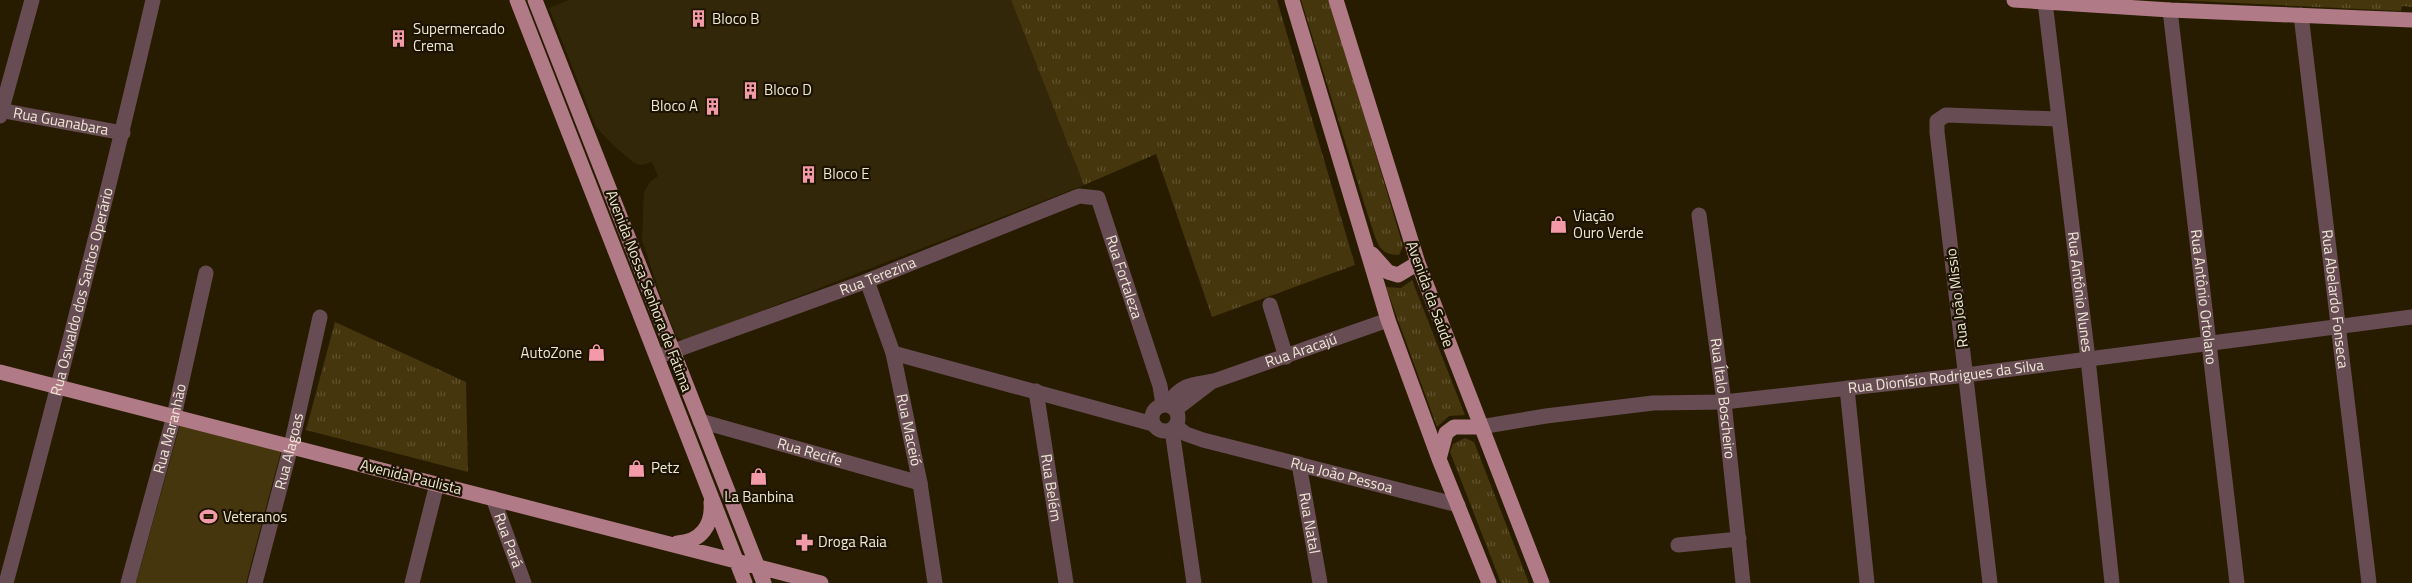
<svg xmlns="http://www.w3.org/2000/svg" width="2412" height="583" font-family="'Titillium Web',sans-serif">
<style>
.built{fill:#332709}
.grass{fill:url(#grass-tufts)}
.pitch{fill:#46360e}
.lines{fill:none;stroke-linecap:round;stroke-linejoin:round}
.minor{stroke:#674d53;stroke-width:15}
.major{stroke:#b07b87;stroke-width:15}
.labels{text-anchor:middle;stroke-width:4.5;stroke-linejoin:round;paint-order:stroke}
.poi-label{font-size:15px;fill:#efe8d6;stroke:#1c1300;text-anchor:start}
.street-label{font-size:15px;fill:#efe8d6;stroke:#1c1300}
</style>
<defs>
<pattern id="grass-tufts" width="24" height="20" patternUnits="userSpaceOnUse" patternTransform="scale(1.25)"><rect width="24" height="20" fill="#46360e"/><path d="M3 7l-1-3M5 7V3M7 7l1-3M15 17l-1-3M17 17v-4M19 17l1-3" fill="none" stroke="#615330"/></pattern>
</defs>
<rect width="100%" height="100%" fill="#281c00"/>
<path class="built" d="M569,0H1011L1084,185L684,341L677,337L665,309L642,240L644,192L650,182L658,176L652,162L642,165L634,163L614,146L596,127L549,8Z"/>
<path class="grass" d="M1011,0H1277L1355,265L1212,317L1156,154L1084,185Z
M1301,0H1330L1403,246L1399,255C1377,255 1377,240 1370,222Z
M2175,0H2412V7L2402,6L2401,11Z
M1412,280L1465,415L1449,416L1437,427L1386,287L1401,288Z
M335,322L466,382L468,472L306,430Z
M1465,438L1474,442L1529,583H1501L1450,452L1453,444Z"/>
<path class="pitch" d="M180,425L281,451L246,583H136Z"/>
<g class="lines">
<g class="minor">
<path id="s1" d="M2045,2L2088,359L2112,583"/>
<path id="s2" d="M2170,10L2237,583"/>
<path id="s3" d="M2301,15L2369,583"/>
<path id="s4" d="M0,110L123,133"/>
<path d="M0,116L32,0"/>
<path id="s5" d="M1699,215L1724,402L1743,583"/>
<path id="s6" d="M867,281L893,353L920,483L935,583"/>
<path d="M1270,305L1286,357"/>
<path d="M893,353L1153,424"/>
<path id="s7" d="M657,357L867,281L1079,196L1098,198L1160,386L1163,404"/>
<path d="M1847,388L1867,583"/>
<path id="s8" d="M1036,391L1066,583"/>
<path id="s9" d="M1168,404C1181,384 1191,385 1214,381L1388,320"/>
<circle cx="1165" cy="418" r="13"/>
<path d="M1176,409L1210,383"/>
<path id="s10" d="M700,421L920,483"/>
<path id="s11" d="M1176,426L1186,434L1203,440L1458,505"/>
<path id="s12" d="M1480,427L1546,416L1653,403L1724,402L1966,375L2412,317"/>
<path d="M1172,430L1194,583"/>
<path id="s13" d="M1299,464L1320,583"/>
<path id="s14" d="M493,498L524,583"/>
<path d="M1678,545L1739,539"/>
<path id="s15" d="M6,583C58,389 108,195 153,0"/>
<path id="s16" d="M128,583L174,416L206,273"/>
<path id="s17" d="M255,583L291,446L320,317"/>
<path d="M412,583L437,484"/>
<path d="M1990,583L1937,132V121L1946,115L2058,119"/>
</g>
<path class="major" d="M517,0L745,583
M535,0L764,583
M1292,0L1388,320L1439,459L1489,583
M1336,0L1418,263L1542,583
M2014,0L2170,10L2412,20
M1372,254L1388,272L1398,275L1418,263
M0,372L821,583
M1439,459L1446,433L1454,427H1480
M677,543C701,542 713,525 711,502"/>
</g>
<defs>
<symbol id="building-bare" viewBox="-9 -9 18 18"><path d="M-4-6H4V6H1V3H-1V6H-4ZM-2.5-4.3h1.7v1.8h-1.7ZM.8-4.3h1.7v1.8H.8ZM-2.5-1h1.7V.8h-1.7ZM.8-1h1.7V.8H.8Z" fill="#f39aa9" stroke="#1c1300" stroke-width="2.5" paint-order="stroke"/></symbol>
<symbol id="shop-bare" viewBox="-9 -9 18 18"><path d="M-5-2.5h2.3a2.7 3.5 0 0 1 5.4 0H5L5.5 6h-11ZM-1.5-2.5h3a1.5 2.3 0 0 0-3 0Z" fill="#f39aa9" stroke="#1c1300" stroke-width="2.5" paint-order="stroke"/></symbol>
<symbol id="stadium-bare" viewBox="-9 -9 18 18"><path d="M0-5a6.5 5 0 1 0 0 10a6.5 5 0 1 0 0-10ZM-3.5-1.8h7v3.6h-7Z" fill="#f39aa9" stroke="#1c1300" stroke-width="2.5" paint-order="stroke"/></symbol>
<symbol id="pharmacy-bare" viewBox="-9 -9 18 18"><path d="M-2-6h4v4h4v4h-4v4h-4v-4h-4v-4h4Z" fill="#f39aa9" stroke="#1c1300" stroke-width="2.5" paint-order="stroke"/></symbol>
</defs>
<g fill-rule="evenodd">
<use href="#building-bare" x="686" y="6" width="25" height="25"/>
<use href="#building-bare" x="386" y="26" width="25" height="25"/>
<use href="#building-bare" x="738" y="78" width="25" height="25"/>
<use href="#building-bare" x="700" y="94" width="25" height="25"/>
<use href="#building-bare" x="796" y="162" width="25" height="25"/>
<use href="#shop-bare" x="1546" y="212" width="25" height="25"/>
<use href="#shop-bare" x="584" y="340" width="25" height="25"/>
<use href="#shop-bare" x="624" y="456" width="25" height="25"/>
<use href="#shop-bare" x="746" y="464" width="25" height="25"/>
<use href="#stadium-bare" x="196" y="504" width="25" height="25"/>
<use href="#pharmacy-bare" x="792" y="530" width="25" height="25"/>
</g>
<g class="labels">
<g class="poi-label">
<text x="712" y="24">Bloco B</text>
<text x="413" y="34">Supermercado<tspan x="413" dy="17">Crema</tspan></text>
<text x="764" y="95">Bloco D</text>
<text x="698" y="111" text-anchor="end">Bloco A</text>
<text x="823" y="179">Bloco E</text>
<text x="1573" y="221">Viação<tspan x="1573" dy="17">Ouro Verde</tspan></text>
<text x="582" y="358" text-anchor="end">AutoZone</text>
<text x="651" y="473">Petz</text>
<text x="759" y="502" text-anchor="middle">La Banbina</text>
<text x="223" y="522">Veteranos</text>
<text x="818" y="547">Droga Raia</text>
</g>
<g class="street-label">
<text dy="5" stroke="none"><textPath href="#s4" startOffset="62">Rua Guanabara</textPath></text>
<text dy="5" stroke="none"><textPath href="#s7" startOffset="235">Rua Terezina</textPath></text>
<text dy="5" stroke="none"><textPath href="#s7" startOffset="554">Rua Fortaleza</textPath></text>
<text transform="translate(649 291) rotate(69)" y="5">Avenida Nossa Senhora de Fátima</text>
<text dy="5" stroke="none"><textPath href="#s15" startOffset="301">Rua Oswaldo dos Santos Operário</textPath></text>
<text dy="5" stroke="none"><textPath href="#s1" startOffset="292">Rua Antônio Nunes</textPath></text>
<text transform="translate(1430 294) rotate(70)" y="5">Avenida da Saúde</text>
<text dy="5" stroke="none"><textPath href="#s2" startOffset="289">Rua Antônio Ortolano</textPath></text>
<text transform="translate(1957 298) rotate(-97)" y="5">Rua João Missio</text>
<text dy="5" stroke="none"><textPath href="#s3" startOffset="286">Rua Abelardo Fonseca</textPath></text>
<text dy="5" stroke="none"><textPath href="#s9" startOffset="146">Rua Aracajú</textPath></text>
<text dy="5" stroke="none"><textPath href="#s12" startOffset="469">Rua Dionísio Rodrigues da Silva</textPath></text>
<text dy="5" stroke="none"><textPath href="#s5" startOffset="185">Rua Ítalo Boscheiro</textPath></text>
<text dy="5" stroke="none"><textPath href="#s16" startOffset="160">Rua Maranhão</textPath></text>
<text dy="5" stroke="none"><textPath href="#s6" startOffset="155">Rua Maceió</textPath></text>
<text dy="5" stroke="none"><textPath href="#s17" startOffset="136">Rua Alagoas</textPath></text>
<text dy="5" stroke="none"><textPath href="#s10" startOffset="114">Rua Recife</textPath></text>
<text dy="5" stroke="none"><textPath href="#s11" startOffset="174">Rua João Pessoa</textPath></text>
<text transform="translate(411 477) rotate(14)" y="5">Avenida Paulista</text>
<text dy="5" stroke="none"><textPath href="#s8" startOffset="98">Rua Belém</textPath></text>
<text dy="5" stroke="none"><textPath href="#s13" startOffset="60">Rua Natal</textPath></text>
<text dy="5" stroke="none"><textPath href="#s14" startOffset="45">Rua Pará</textPath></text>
</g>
</g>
</svg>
